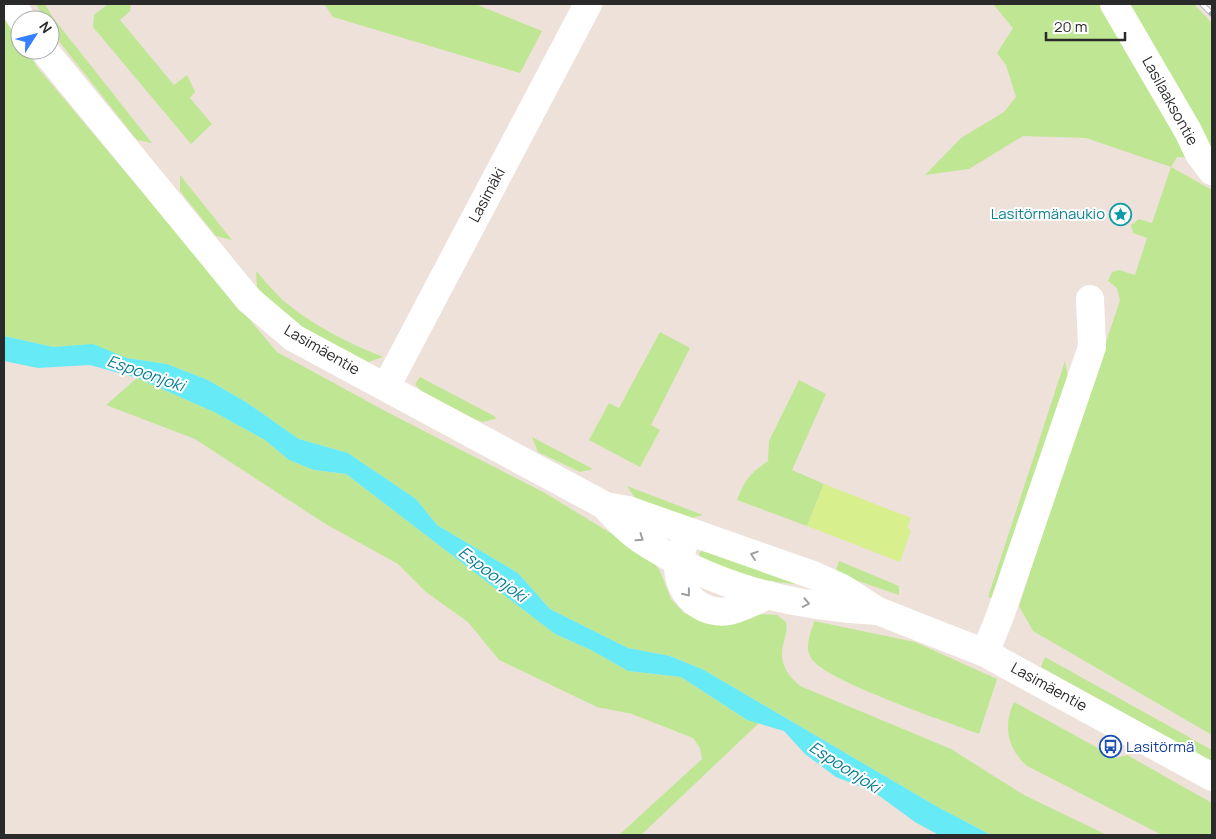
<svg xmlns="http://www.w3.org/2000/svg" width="1216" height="839" font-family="Manrope,sans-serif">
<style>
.green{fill:#bfe793}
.pitch{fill:#d8ef8e}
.water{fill:#66eaf6}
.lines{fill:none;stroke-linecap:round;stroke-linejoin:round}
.street{stroke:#fff;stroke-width:28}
.secondary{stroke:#fff;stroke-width:28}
.rail-casing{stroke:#9da5b5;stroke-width:5.5}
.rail{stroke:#fff;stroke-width:4;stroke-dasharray:11;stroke-linecap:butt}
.oneway{stroke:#9f9f9f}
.labels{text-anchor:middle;stroke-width:4;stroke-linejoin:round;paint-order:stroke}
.street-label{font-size:15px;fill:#2a2a2a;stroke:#fff}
.culture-label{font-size:15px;fill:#0d838f;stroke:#fff;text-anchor:end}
.transit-label{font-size:15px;fill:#164399;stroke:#fff;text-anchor:start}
.water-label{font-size:16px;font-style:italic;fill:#067d94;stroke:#fff}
</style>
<rect width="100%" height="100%" fill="#ede1da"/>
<path class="green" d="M36,4H45L54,19L152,143L137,140L50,30V20H45Z
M108,4H129L131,6L130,11L120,20L174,85L187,75L195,92L190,98L212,124L191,144L93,27L94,15Z
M324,4H475L542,31L520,73L333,17Z
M993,4H1194L1212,23V159L1177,157L1171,167L1212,190V735L1033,631L1019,606L1120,300L1117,288L1108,281L1112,272L1119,270L1135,275L1147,238L1133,233L1131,225L1139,219L1152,223L1171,167L1086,138L1023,136L969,169L925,175L961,138L1004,112L1016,97L1006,65L997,53L1013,28Z
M4,18L20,42V50H26L38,68L277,352L387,412L545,493L635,548L653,561L660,571L671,599L684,613L714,622L755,614L777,615L786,622C788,631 785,636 783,645C779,664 787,674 800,686L951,749L1024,795L1107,835H991L936,806L704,670L670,656L628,648L550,609L518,573L437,525L416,499L348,453L299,439L246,402L208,380L167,364L127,358L93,345L53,347L4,336Z
M180,175L232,240L216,236L180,191Z
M256,271C265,281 275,293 285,302C314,326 348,343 383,357L365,363L312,335L279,311L257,287Z
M660,332L690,348L651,425L660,430L640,467L589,440L609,403L619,408Z
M1065,361L1070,389L997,600L988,597Z
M420,377L496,417L495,419L483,422L477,420L423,393L415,384Z
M137,378L214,412L265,440L289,460L314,470L346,474L555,634L591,650L628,671L681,677L747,720L759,723L641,835H619L702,759L700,748L693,738L632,714L597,707L499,660L468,622L426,592L398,564L324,523L195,439L106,405Z
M799,380L826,394L792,470L824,484L807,526L737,500C744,481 751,472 768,461L769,441Z
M532,437L593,469L580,472L538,452Z
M627,486L703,515L688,519L637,501Z
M704,549L795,581L794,584C756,580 734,573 700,558L699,553Z
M839,561L899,586V595L835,573Z
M814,621L915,642L997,679L979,734C948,722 825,681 811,658C804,647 811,633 814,621Z
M1045,657L1212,750V762L1041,667Z
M1014,702L1116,758L1127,755L1212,803V835H1162L1027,766C1007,748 1003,725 1014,702Z"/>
<path class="pitch" d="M824,484L911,518L907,528L911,530L900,562L807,526Z"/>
<path class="water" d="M4,336L53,347L93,344L127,358L167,364L208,380L246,402L299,439L348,453L416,499L437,525L518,573L550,609L628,648L670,656L704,670L936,806L991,835H939L915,822L874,792L836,777L805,754L784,731L747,720L681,677L628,671L591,650L555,634L346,474L314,470L289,460L265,440L214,412L137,378L90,365L38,368L4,361Z"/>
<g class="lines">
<path class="street" d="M12,4L22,20
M1114,4L1188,131L1199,154L1212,171
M44,50L249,300L294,338L604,505C615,517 627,530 640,539C713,587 791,607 878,611
M386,387L588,4
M605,506L628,510L813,575L842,588L876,610
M683,547C667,579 693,617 729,611C743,608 756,600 769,595
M985,653L1000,616L1092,347L1090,299"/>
<path class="secondary" d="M878,611L985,653L1212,777"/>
<defs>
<path id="rail" d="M1202,4L1212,14"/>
</defs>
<use href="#rail" class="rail-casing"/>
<use href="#rail" class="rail"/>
</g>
<defs><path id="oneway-chevron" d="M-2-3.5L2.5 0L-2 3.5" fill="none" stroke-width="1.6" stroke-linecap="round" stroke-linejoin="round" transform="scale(1.25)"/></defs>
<g class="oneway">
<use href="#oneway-chevron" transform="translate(640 538) rotate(35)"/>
<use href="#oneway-chevron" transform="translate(754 555) rotate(-161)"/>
<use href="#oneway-chevron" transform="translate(687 593) rotate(52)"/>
<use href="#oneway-chevron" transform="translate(806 603) rotate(11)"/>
</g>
<defs>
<symbol id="sight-ring" viewBox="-11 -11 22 22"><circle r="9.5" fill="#fff" stroke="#0f9aa8" stroke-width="1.5"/><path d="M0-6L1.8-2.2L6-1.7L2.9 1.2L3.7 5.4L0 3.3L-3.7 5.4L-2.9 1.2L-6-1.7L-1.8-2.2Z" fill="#0f9aa8"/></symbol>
<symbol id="bus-ring" viewBox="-11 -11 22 22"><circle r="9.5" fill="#fff" stroke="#1a4fb4" stroke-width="1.5"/><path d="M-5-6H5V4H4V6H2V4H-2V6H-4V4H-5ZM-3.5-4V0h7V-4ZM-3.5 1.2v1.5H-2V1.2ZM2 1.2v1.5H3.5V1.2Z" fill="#1a4fb4"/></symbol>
</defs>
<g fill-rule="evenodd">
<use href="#sight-ring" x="1108" y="202" width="25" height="25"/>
<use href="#bus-ring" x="1098" y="734" width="25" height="25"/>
</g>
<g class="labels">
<g class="street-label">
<text transform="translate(1170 101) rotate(61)" y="5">Lasilaaksontie</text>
<text transform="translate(487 195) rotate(-62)" y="5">Lasimäki</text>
<text transform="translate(322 350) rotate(30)" y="5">Lasimäentie</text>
<text transform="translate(1049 687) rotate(29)" y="5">Lasimäentie</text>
</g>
<g class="culture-label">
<text x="1105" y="219">Lasitörmänaukio</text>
</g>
<g class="transit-label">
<text x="1126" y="752">Lasitörmä</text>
</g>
<g class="water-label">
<text transform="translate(146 373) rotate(19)" y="6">Espoonjoki</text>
<text transform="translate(493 574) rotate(37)" y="6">Espoonjoki</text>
<text transform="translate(845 767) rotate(33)" y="6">Espoonjoki</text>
</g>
</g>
<rect width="1216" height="839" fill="none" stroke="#2a2a2a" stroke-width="10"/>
<g transform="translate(35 35) rotate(54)"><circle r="24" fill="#ffffff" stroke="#aaaaaa"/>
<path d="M0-4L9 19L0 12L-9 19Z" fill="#3580ff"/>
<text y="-8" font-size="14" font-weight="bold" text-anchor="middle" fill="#2a2a2a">N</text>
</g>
<path d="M1046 32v8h79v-8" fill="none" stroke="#2a2a2a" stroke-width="2.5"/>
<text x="1054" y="32" font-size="15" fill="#2a2a2a" stroke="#ffffff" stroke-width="4" paint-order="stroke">20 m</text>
</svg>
